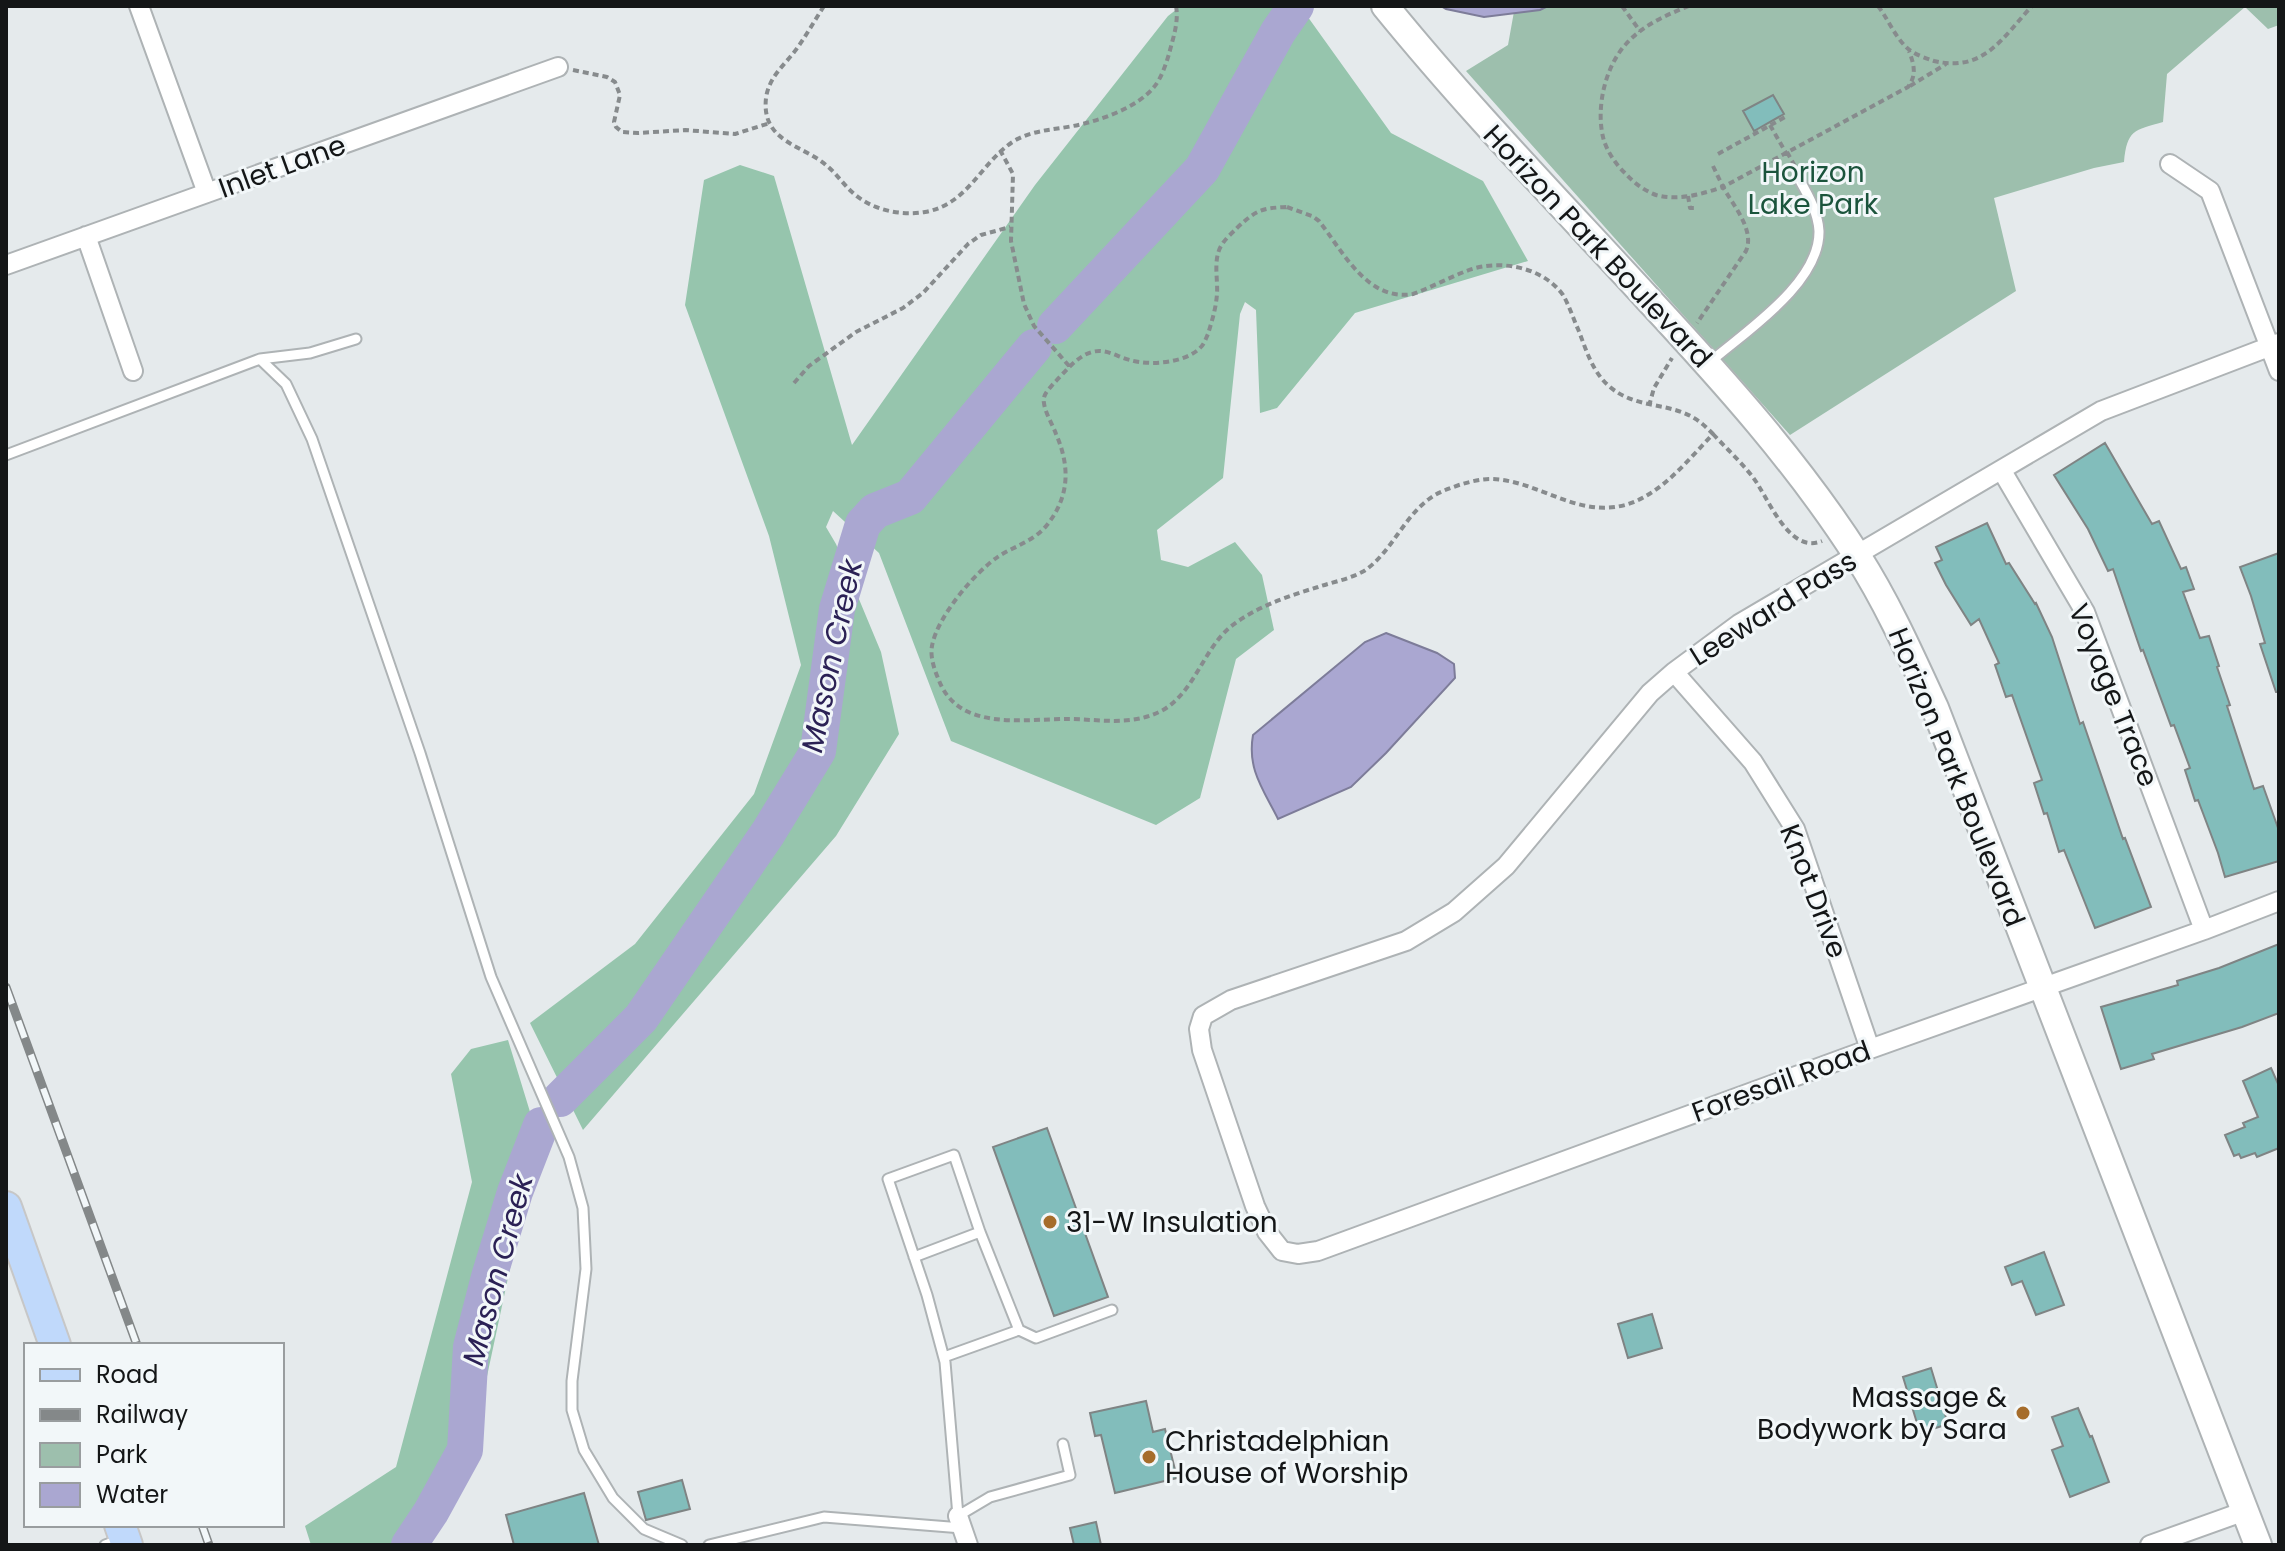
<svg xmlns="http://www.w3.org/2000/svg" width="2285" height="1551" font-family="Poppins,sans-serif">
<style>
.green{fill:#9dbfad}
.forest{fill:#96c5ad}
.water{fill:#aaa7d1;stroke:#7d7c99;stroke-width:2}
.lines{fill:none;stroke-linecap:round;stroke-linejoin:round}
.river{stroke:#aaa7d1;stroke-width:36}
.building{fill:#82bdbb;stroke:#7f8484;stroke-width:2}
.lane-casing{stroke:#aeb3b5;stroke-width:13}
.street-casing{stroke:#aeb3b5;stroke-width:22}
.secondary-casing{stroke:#aeb3b5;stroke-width:30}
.primary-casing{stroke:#c7c7c7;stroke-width:34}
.path{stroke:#878b8d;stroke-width:4;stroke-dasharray:6 4;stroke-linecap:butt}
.lane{stroke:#fff;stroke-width:9}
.street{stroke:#fff;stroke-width:18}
.secondary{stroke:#fff;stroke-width:26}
.primary{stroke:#c0d9fb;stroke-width:30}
.rail-casing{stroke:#848889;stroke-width:9}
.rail{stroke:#f2f7f9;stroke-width:6;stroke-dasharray:18;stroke-linecap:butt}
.poi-dot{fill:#a66d2b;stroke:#f2f7f9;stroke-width:3}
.labels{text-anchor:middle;stroke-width:6;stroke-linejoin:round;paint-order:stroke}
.street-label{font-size:28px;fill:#141617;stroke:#f2f7f9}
.park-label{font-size:28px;fill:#1b543c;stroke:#f2f7f9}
.poi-label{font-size:28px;fill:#141617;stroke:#f2f7f9;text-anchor:start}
.water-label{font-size:30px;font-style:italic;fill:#2b2155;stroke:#f2f7f9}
</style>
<rect width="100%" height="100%" fill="#e5eaec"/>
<path class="green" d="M1515,6H2279V25L2268,29L2245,7L2167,74L2163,122C2134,130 2127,130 2124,162L2094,168L1994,198L2016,291L1790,435L1466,71L1508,45Z"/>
<path class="forest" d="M1181,6H1300L1391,133L1483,181L1528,261L1355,313L1277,408L1260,413L1256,310L1245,302L1240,314L1223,478L1157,530L1161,560L1188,567L1235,542L1262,575L1274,630L1236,659L1200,798L1156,825L951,741L879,553L833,511L826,527L836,544L881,652L899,734L836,836L583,1130L530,1023L635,944L754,794L801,665L769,536L685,305L704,180L740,165L774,176L852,445L1035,185L1168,16Z
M508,1040L542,1151L515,1245L467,1470L430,1545H311L305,1526L396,1467L472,1182L451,1074L471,1049Z"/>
<path class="water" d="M1441,6H1548L1540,10L1484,17L1446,9Z
M1386,633L1437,653L1454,664L1455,678L1386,753L1351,787L1278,819C1263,789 1247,769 1253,735L1365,642Z"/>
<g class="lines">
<path class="river" d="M1055,326L1202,169L1278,32L1296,6
M560,1099L641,1018L768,833L818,751L837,609L863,524L875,511L910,497L1034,347
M409,1545L431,1512L465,1450L471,1347L489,1277L515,1192L541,1125"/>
</g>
<path class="building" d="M1773,95L1784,114L1754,131L1743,111Z
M2105,443L2152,524L2159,521L2181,569L2186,567L2194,589L2183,592L2200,638L2209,636L2219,666L2217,667L2230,705L2227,706L2254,789L2263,786L2278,828L2279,861L2225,877L2218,853L2198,800L2195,801L2185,770L2190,768L2174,725L2171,726L2143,650L2141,651L2113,569L2108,571L2088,529L2054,475Z
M1987,523L2006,564L2009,563L2035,604L2036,603L2052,637L2080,724L2083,722L2123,839L2125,838L2151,907L2095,928L2064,850L2059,852L2047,813L2044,814L2034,783L2042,780L2012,695L2006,697L1995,665L1999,663L1979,619L1971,625L1946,585L1935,563L1942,560L1936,547Z
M2279,553V692H2276L2260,644L2265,643L2251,596L2240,567Z
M2279,944V1013L2242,1027L2152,1054L2154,1059L2121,1069L2101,1007L2178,985L2177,981L2219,968Z
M2271,1068L2279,1086V1148L2257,1157L2255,1153L2241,1158L2239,1154L2234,1156L2225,1135L2245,1127L2243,1123L2258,1117L2243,1081Z
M1047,1128L1108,1297L1054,1316L993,1147Z
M2044,1252L2064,1305L2036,1315L2022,1281L2012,1285L2005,1267Z
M1652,1314L1662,1348L1628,1358L1618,1324Z
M1931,1368L1948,1424L1920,1433L1903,1377Z
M1146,1401L1153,1432L1165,1429L1177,1478L1115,1493L1101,1435L1095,1436L1090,1413Z
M2078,1408L2090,1437L2092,1436L2109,1482L2070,1497L2052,1450L2063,1446L2052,1417Z
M682,1480L690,1509L646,1520L638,1492Z
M584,1493L599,1545H514L506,1515Z
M1096,1522L1101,1545H1074L1070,1528Z"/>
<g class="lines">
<defs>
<path id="lane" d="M260,359L286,384L312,439L420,753L491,977L569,1157L583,1208L586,1269L572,1381V1410L584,1450L613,1498L644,1529L682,1545
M1710,362C1746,331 1820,283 1819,231C1818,212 1808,195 1799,179
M6,455L260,359L310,353L356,339
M914,1257L980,1232
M1019,1330L1036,1338L1112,1310
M944,1357L1019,1330L980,1232L954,1155L888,1179L927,1295L945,1362L958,1516L990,1497L1070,1475L1063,1444
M105,1545L121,1539
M709,1545L824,1517L962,1528"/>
<path id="street" d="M139,6L207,193
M2170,164L2210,191L2279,371
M86,236L133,371
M6,265L558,67
M2279,343L2101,411L1739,624L1674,672L1650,693L1506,866L1454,912L1406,941L1231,1000L1203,1016L1199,1029L1202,1050L1255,1206L1267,1232L1282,1251L1298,1254L1318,1251L1870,1049L2204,930L2279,901
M2002,471L2085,612L2204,930
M1674,672L1753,762L1795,829L1870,1049
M958,1516L968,1545
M2150,1545L2245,1511"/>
<path id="secondary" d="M1385,6C1468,108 1559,202 1648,299C1723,380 1798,463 1858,557C1888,604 1911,656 1935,708L2258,1545"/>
<path id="primary" d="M6,1207L55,1345
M120,1525L127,1545"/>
</defs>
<use href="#lane" class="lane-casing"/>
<use href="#street" class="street-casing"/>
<use href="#secondary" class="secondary-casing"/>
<use href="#primary" class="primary-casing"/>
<path class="path" d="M824,6C815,20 807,34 798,47C786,64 769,76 766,98C761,142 803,145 826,165C836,173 843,184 852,192C871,210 900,216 925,212C969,204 980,163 1014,141C1033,130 1052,130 1073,126C1099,121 1137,108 1154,87C1161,79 1166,64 1169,54C1173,38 1179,22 1176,6
M1622,6L1640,31
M1689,6C1666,15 1643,25 1626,44C1605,67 1596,107 1603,137C1606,150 1616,165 1626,174C1634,183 1645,191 1656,195C1679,201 1702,194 1723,187C1733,205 1755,230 1746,251L1697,323
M1878,6C1888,19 1894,35 1906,47C1913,54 1925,58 1934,61C1984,73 2003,37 2032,6
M573,70L607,77L615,82L620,95L614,122L616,127L622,132L638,133L685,130L735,134L770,123
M1910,86L1946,64
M1770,125L1786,153
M1000,150L1013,174L1011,241L1024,304L1034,326L1070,367
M1787,152L1796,168
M1718,154L1787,116
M1713,166L1723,187L1908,87C1917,75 1914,64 1909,51
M1688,196L1690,208H1696
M1287,207L1312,216L1319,221C1342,250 1367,302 1413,294C1432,287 1450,277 1469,270C1500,259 1543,267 1563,295C1569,305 1573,318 1578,329C1586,349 1592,372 1610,387C1636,409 1668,402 1694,418C1701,422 1707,428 1713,434C1688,460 1661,495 1625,505C1576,518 1538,480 1491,479C1480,479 1469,482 1459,485C1448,489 1438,492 1429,499C1403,518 1391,553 1364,571C1350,579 1333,582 1318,587C1288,596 1253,608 1229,628C1203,651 1194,692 1163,710C1132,727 1100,719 1067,719C1022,719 957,732 938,678C934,669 930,656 932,646C937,617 975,572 999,556C1015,546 1034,541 1047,525C1070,496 1070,466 1056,434C1053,425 1045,413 1044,403C1042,395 1049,389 1054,383C1065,372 1077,356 1092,352C1106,348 1117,357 1130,360C1150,366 1185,363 1200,348C1204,345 1206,338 1208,334C1212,321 1216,308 1217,294C1218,279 1213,260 1221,246C1225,239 1232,233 1237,228C1256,210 1262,208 1287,207Z
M794,383L809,366L856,332L903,308L923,293L968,244L981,235L1010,227
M1649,406L1654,388L1672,358
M1713,434C1726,448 1740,461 1752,476C1768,496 1788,555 1822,541"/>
<use href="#lane" class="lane"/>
<use href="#street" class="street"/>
<use href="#secondary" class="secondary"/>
<use href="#primary" class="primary"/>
<defs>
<path id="rail" d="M6,987L137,1345
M202,1525L209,1545"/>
</defs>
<use href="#rail" class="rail-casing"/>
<use href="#rail" class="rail"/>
</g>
<g class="poi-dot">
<circle cx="1050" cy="1222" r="8"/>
<circle cx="2023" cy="1413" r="8"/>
<circle cx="1149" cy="1457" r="8"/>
</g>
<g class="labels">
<g class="street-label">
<text transform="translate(282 166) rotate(-20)" y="10">Inlet Lane</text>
<text transform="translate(1598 246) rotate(47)" y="10">Horizon Park Boulevard</text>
<text transform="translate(1773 608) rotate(-32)" y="10">Leeward Pass</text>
<text transform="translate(2114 695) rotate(68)" y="10">Voyage Trace</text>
<text transform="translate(1957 777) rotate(68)" y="10">Horizon Park Boulevard</text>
<text transform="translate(1814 891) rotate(69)" y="10">Knot Drive</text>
<text transform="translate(1781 1081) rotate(-20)" y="10">Foresail Road</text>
</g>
<g class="park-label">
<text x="1813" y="182">Horizon<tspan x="1813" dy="32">Lake Park</tspan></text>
</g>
<g class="poi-label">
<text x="1066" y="1232">31-W Insulation</text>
<text x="2007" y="1407" text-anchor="end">Massage &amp;<tspan x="2007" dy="32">Bodywork by Sara</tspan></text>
<text x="1165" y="1451">Christadelphian<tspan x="1165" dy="32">House of Worship</tspan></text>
</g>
<g class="water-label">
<text transform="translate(832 656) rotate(-78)" y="10">Mason Creek</text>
<text transform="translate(498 1270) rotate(-75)" y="10">Mason Creek</text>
</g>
</g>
<rect width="2285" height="1551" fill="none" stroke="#141617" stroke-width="16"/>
<rect x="24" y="1343" width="260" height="184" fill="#f2f7f9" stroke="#999d9f" stroke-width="2"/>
<rect x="40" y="1369" width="40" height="12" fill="#c0d9fb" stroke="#999d9f" stroke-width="2"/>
<text x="96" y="1383" font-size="24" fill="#141617">Road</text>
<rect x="40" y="1409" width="40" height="12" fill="#848889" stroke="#999d9f" stroke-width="2"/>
<text x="96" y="1423" font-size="24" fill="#141617">Railway</text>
<rect x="40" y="1443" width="40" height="24" fill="#9dbfad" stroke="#999d9f" stroke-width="2"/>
<text x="96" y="1463" font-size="24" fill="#141617">Park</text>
<rect x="40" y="1483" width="40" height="24" fill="#aaa7d1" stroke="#999d9f" stroke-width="2"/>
<text x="96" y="1503" font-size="24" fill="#141617">Water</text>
</svg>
